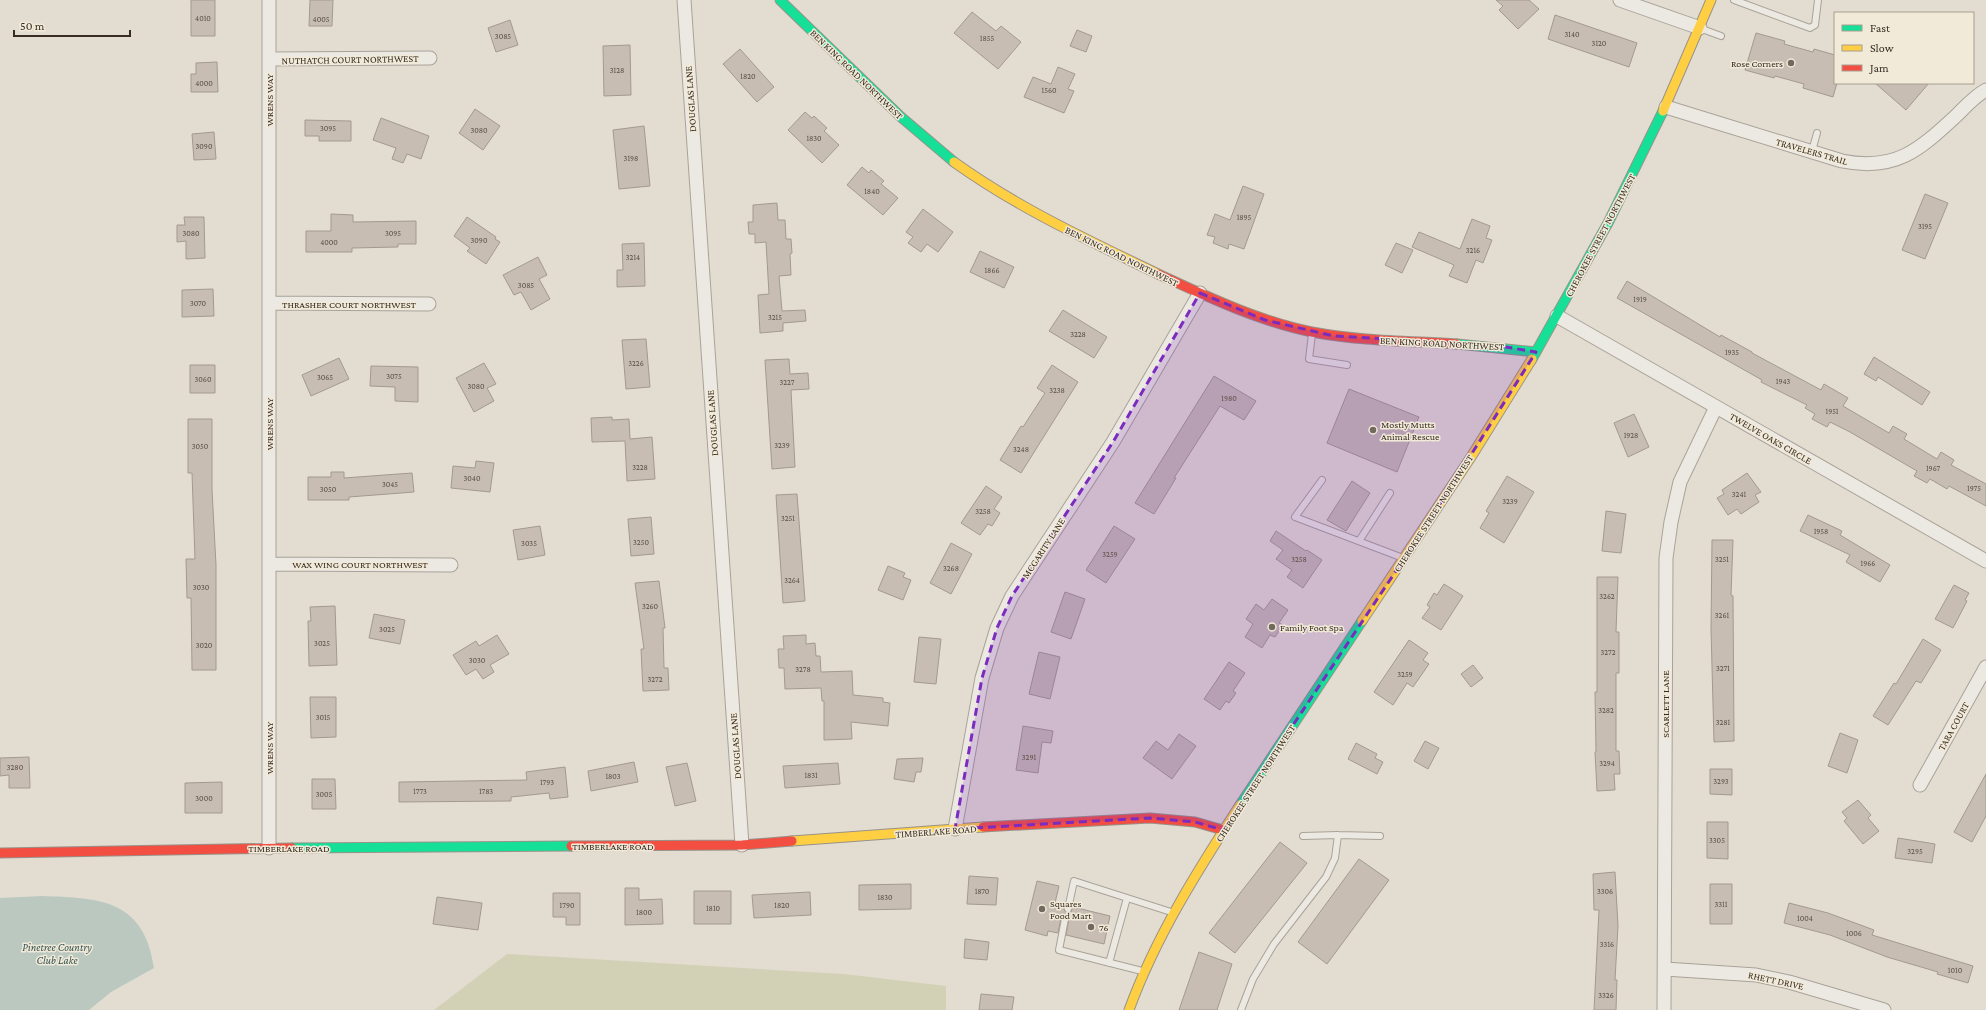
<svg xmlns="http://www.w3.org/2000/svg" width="1986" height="1010" font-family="'Crimson Pro',serif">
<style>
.green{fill:#d2d1b6}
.water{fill:#bbc8c0}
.building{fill:#c7bdb2;stroke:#a39990}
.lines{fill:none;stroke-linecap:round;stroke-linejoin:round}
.lane-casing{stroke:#a9a299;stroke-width:8}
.street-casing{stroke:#a9a299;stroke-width:15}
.fast-casing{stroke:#98928a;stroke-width:11}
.slow-casing{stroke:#98928a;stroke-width:11}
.jam-casing{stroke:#98928a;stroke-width:11}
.lane{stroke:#ece9e2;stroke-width:6}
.street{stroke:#ece9e2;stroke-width:13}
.fast{stroke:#16e098;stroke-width:9}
.slow{stroke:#ffcf43;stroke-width:9}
.jam{stroke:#f24e42;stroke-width:9}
.marked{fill:#7b2cbf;fill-opacity:0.2;stroke:#7b2cbf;stroke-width:3;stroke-dasharray:8 5;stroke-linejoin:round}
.poi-dot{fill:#736a5f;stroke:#f2ead9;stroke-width:1.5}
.labels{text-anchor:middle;stroke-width:3;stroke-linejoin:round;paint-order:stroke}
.number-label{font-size:8px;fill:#5b5046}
.street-label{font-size:10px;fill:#372c22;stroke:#f2ead9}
.poi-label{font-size:10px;fill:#372c22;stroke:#f2ead9;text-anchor:start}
.water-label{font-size:11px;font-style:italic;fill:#335552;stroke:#f2ead9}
</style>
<rect width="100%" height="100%" fill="#e3ddd1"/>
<path class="green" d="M507,954L844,974L946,986V1010H434Z"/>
<path class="water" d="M42,896C100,898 144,899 154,968L111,992L89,1010H0V898Z"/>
<path class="building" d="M191,0H215V36H191Z
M310,0H333L332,26H309Z
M1496,0H1529L1539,9L1518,29L1499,10L1503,6Z
M972,12L996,31L1001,26L1021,42L998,69L954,33Z
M1555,15L1637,43L1629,67L1548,39Z
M510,20L518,45L496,52L488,28Z
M1077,30L1092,36L1086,52L1070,46Z
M1756,33L1785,41L1784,44L1813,52L1814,49L1835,55V83H1837L1833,97L1803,88L1804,84L1775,76L1774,78L1745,70Z
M630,45L631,95L604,96L603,46Z
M740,49L774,87L757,102L723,64Z
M217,62L218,92H191V74H196V63Z
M1058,67L1075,74L1068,89L1074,91L1064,113L1024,97L1033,77L1051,84Z
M1875,83H1929L1906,110Z
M475,109L500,126L483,150L459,133Z
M805,112L812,118L814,116L827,128L824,131L839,145L822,163L788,130Z
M381,118L429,136L421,159L407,154L403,163L392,159L396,148L373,140Z
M305,120L351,121V141H319V136H305Z
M644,126L650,186L619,189L613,130Z
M214,132L216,159L194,160L192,134Z
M862,167L869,173L871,170L884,181L881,184L898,198L883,215L847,185Z
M1243,186L1264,194L1244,249L1229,244L1228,249L1213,243L1215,237L1207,235L1215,214L1230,220Z
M1925,194L1948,203L1925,259L1902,250Z
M777,203L778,220H785L786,239H791L792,253L790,254L791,275L779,276L782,311L805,310L806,321L783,323V331L760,333L758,295L769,294L766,242L755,243V234H749L748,222H753V205Z
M923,209L953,232L938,252L927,244L921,252L908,243L913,237L906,232Z
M331,214L353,215V222L416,221V244H398V247L352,248V252H306V231H331Z
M184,217H204L205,258L186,259V241L177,242V225H185Z
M467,217L496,237L495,239L500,242L486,264L467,251L470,248L454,236Z
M1472,219L1490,226L1486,238L1492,240L1483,263L1476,260L1467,283L1449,276L1454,265L1412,247L1419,232L1460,249Z
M644,243L645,286L617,287V270H623L622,244Z
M1396,243L1413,250L1402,273L1385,265Z
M980,251L1014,267L1004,288L970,272Z
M538,257L547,275L539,279L550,299L531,310L521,292L514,295L503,275Z
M1627,281L1720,337L1721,335L1752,352V353L1821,390L1824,384L1848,398L1843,406L1889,433L1893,426L1907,434L1904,439L1937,459L1941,452L1954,460L1951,465L1986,484V506L1949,486L1947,489L1930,479L1927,483L1914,476L1917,471L1850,432L1830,422L1827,427L1812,419L1815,414L1805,408L1807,405L1761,382L1762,380L1617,298Z
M213,289L214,316L182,317V290Z
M1063,310L1107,337L1094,358L1049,331Z
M646,339L650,387L626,389L622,340Z
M1874,357L1930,392L1922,405L1878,377L1876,381L1864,374Z
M339,358L349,379L311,396L302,375Z
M789,359L790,374L808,373L809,389L791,390L795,467L772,469L765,360Z
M484,363L496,384L487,388L494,401L474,412L456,378Z
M190,365H215V393H190Z
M1052,365L1078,382L1021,473L1000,460L1021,426L1023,427L1045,393L1037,388Z
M371,366L418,367V402L395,401V387L370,386Z
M1214,376L1256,401L1244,420L1220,406L1174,478H1176L1154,514L1135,503Z
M1349,389L1419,417L1397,472L1327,443Z
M1634,414L1649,447L1628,457L1614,423Z
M612,417V420L629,419L630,439L652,437L655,479L627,481L625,441L592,442L591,418Z
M188,419H212V490L216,565V670H192L191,598H187L186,559H195L192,473H188Z
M476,461L494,463L490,492L451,488L453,466L475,468Z
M331,472H344V478L412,473L414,492L349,497V500H308V477H331Z
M1747,473L1761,492L1755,495L1759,502L1741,514L1737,509L1728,515L1717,498L1724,494L1722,490Z
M1507,476L1534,492L1504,543L1480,528L1489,513L1486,511Z
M1352,481L1370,493L1346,531L1327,520Z
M986,486L1002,497L994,509L1000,513L992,526L988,524L980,535L961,523Z
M797,494L805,601L783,603L776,495Z
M1606,511L1626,514L1621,553L1602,551Z
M1808,515L1842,531L1840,535L1890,565L1880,582L1846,562L1850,555L1800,531Z
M651,517L654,554L631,556L628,519Z
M540,526L545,555L518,560L513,530Z
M1114,526L1135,539L1106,583L1086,570Z
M1276,531L1306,551L1307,550L1322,560L1303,588L1287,577L1292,570L1276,559L1283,550L1270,541Z
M1712,540H1733L1731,595L1733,596L1734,741L1714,742L1711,629Z
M951,543L972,554L951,594L930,583Z
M888,566L905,573L903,577L911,580L903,600L878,590Z
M1597,577H1618L1616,632H1619V673H1616V751H1619L1620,774H1614L1615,790L1597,791L1595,752H1596L1595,692H1597Z
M659,581L665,628H663L664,668H668L669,690L643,691L641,649H644L635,583Z
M1444,584L1463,596L1441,630L1422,618L1430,607L1427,605L1434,593L1437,595Z
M1954,585L1969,593L1965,600L1967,601L1953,628L1935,619Z
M1065,592L1085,599L1071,639L1051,632Z
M1272,599L1288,610L1279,623L1283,625L1275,637L1270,635L1262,648L1245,637L1253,624L1246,619L1256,604L1264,610Z
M335,606L337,665L309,666L308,621H311L310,607Z
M374,614L405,620L400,644L369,638Z
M497,635L509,654L490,665L494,672L483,679L476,669L466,675L453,655L476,641L479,646Z
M806,635V644L815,643L816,656H820L821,672L852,671L853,695L883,698V702L890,703L888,726L851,722L852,739L824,740V701H822L821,688L785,689L784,668H779L778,649H784L783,636Z
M919,637L941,639L936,684L914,682Z
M1923,639L1941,650L1921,683L1916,681L1888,725L1873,716L1894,683L1896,684Z
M1409,640L1428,653L1423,660L1429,664L1413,687L1407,683L1393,705L1374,692Z
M1039,652L1060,657L1050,699L1029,694Z
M1229,662L1245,673L1233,691L1236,693L1229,703L1226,701L1220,710L1204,699Z
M1473,665L1483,678L1471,687L1461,674Z
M310,697H336V737L311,738Z
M1023,726L1053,731L1051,743L1042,742L1038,773L1016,770Z
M1840,733L1858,740L1847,773L1828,766Z
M1179,734L1196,746L1172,779L1143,758L1156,741L1168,750Z
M1425,741L1439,748L1428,769L1414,761Z
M1356,743L1377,754L1375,758L1383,762L1377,774L1348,759Z
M29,757L30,788H9V775L0,776V758Z
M923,758L921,772H916L914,782L894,779L897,759Z
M634,762L638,782L591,791L588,771Z
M687,763L696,801L675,806L666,767Z
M838,763L840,784L785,788L783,766Z
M565,767L568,797L550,799L549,793L511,797V801L399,802V782L527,780L526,772Z
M1710,769H1732V795L1710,794Z
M1986,774V816L1972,842L1954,832Z
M312,779H335L336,809H312Z
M222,782V813H185V783Z
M1858,800L1871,815L1868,818L1879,831L1863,844L1844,821L1847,818L1842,812Z
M1707,822H1728V859L1707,858Z
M1898,838L1935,844L1932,863L1895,858Z
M1280,842L1307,863L1235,953L1209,933Z
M1359,859L1389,880L1327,964L1298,942Z
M1615,872L1618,926L1615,980H1617L1616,1010H1594L1599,910H1594L1593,874Z
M969,876L998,878L996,905L967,904Z
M1037,881L1059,886L1055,903L1064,905V910L1067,913L1071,912L1073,907L1110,916L1104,944L1066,935L1069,919L1065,915L1061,918L1058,933L1048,931L1047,936L1025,930Z
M911,884V909L859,910V885Z
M1710,884H1732V924H1710Z
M625,888H639V900L662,899L663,924L625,925Z
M694,891H731V924H694Z
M810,892L811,915L754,918L752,895Z
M553,893H580V925H566V917H553Z
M437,897L482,903L478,930L433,924Z
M1789,903L1828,913L1874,930L1872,935L1973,966L1968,983L1937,974L1938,972L1887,957L1830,935L1784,923Z
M965,939L989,942L987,960L964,958Z
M1199,952L1232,964L1217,1010H1179Z
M981,994L1014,997L1012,1010H979Z"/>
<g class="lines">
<defs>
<path id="lane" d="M1734,0L1810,28L1815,25L1818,0
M1702,29L1721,36
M1812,151L1817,133
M1312,334L1309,359L1347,365
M1322,480L1295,517L1403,558
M1359,541L1390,493
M1338,835L1380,836
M1068,909L1074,881L1171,912
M1065,919L1059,950L1142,971
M1109,963L1127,898
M1241,1010L1253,979L1274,944L1326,877L1335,858L1338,835L1303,836"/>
<path id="street" d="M269,0V848
M684,0L742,845
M1620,0L1700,28
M269,59L430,58
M1666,107L1842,161C1897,172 1920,149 1958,114C1967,105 1975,96 1986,90
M269,303L429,304
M1557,316L1986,561
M269,564L451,565
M1920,785L1986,667
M955,829L982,678L997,628L1012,596L1113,442L1200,293
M1665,969L1756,975L1789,982L1884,1010
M1664,1010L1666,558L1671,522L1680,482L1716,407"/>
<path id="fast" d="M780,0L901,117L954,162
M1457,344L1536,352
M1532,359L1608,223L1663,111
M1240,805L1362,621
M292,848L571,846"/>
<path id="slow" d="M1663,111L1711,0
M954,162C1018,208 1088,240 1158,274
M1362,621L1471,457L1532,359
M792,841L983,827
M1129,1010C1156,936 1198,870 1240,805"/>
<path id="jam" d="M1158,274C1208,297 1258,321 1312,332C1360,341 1409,341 1457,344
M983,827L1150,818L1195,822L1223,830
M571,846L742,845L792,841
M0,853L292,848"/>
</defs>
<use href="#lane" class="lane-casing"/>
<use href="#street" class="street-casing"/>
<use href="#fast" class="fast-casing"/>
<use href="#slow" class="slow-casing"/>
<use href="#jam" class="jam-casing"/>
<use href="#lane" class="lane"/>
<use href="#street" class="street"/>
<use href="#fast" class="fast"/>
<use href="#slow" class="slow"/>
<use href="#jam" class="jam"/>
</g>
<path class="marked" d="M1200,293L1265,320L1334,336L1494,345L1536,352L1428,523L1223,830L1195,822L1150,818L955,829L982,678L997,628L1012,596L1113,442Z"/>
<g class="poi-dot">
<circle cx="1791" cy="63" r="4"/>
<circle cx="1373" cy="430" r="4"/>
<circle cx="1272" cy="627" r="4"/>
<circle cx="1042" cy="909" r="4"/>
<circle cx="1091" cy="927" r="4"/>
</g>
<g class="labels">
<g class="number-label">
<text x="203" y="21">4010</text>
<text x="321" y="22">4005</text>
<text x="1572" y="37">3140</text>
<text x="503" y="39">3085</text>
<text x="987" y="41">1855</text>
<text x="1599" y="46">3120</text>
<text x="617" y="73">3128</text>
<text x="748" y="79">1820</text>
<text x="204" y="86">4000</text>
<text x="1049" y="93">1560</text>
<text x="328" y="131">3095</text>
<text x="479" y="133">3080</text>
<text x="814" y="141">1830</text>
<text x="204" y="149">3090</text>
<text x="631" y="161">3198</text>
<text x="872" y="194">1840</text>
<text x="1244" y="220">1895</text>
<text x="1925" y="229">3195</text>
<text x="191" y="236">3080</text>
<text x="393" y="236">3095</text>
<text x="479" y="243">3090</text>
<text x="329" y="245">4000</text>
<text x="1473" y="253">3216</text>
<text x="633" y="260">3214</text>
<text x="992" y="273">1866</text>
<text x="526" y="288">3085</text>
<text x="1640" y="302">1919</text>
<text x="198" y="306">3070</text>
<text x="775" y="320">3215</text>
<text x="1078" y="337">3228</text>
<text x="1732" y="355">1935</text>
<text x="636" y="366">3226</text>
<text x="394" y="379">3075</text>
<text x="325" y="380">3065</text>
<text x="203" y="382">3060</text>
<text x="1783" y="384">1943</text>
<text x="787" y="385">3227</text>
<text x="476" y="389">3080</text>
<text x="1057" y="393">3238</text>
<text x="1229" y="401">1980</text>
<text x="1832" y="414">1951</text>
<text x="1631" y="438">1928</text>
<text x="782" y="448">3239</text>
<text x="200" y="449">3050</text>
<text x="1021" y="452">3248</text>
<text x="640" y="470">3228</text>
<text x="1933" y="471">1967</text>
<text x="472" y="481">3040</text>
<text x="390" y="487">3045</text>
<text x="1974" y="491">1975</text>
<text x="328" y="492">3050</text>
<text x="1739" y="497">3241</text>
<text x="1510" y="504">3239</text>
<text x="983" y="514">3258</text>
<text x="788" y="521">3251</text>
<text x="1821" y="534">1958</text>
<text x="641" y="545">3250</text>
<text x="529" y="546">3035</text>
<text x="1110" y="557">3259</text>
<text x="1299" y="562">3258</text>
<text x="1722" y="562">3251</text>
<text x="1868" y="566">1966</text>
<text x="951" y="571">3268</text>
<text x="792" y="583">3264</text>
<text x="201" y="590">3030</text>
<text x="1607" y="599">3262</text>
<text x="650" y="609">3260</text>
<text x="1722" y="618">3261</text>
<text x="387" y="632">3025</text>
<text x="322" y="646">3025</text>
<text x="204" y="648">3020</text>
<text x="1608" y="655">3272</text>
<text x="477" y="663">3030</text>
<text x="1723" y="671">3271</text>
<text x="803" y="672">3278</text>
<text x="1405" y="677">3259</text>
<text x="655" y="682">3272</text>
<text x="1606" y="713">3282</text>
<text x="323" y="720">3015</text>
<text x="1723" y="725">3281</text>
<text x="1029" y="760">3291</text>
<text x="1607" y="766">3294</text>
<text x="15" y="770">3280</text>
<text x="811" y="778">1831</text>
<text x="613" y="779">1803</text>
<text x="1721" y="784">3293</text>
<text x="547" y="785">1793</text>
<text x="420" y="794">1773</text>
<text x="486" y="794">1783</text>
<text x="324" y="797">3005</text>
<text x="204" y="801">3000</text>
<text x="1717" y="843">3305</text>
<text x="1915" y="854">3295</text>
<text x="982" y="894">1870</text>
<text x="1605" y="894">3306</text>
<text x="885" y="900">1830</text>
<text x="1721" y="907">3311</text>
<text x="567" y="908">1790</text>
<text x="782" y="908">1820</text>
<text x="713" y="911">1810</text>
<text x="644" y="915">1800</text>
<text x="1805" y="921">1004</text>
<text x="1854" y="936">1006</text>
<text x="1607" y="947">3316</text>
<text x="1955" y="973">1010</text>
<text x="1606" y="998">3326</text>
</g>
<g class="street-label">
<text transform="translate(350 59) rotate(-1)" y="4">NUTHATCH COURT NORTHWEST</text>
<text transform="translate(857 74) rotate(44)" y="4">BEN KING ROAD NORTHWEST</text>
<text transform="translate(690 99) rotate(-94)" y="4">DOUGLAS LANE</text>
<text transform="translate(269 100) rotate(-90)" y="4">WRENS WAY</text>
<text transform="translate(1812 151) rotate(16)" y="4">TRAVELERS TRAIL</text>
<text transform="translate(1600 235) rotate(-62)" y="4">CHEROKEE STREET NORTHWEST</text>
<text transform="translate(1122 256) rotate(26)" y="4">BEN KING ROAD NORTHWEST</text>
<text x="349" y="308">THRASHER COURT NORTHWEST</text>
<text transform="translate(1442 343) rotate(3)" y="4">BEN KING ROAD NORTHWEST</text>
<text transform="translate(712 423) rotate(-94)" y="4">DOUGLAS LANE</text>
<text transform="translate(269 424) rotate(-90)" y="4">WRENS WAY</text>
<text transform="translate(1771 438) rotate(30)" y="4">TWELVE OAKS CIRCLE</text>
<text transform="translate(1433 513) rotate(-57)" y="4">CHEROKEE STREET NORTHWEST</text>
<text transform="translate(1043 548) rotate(-57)" y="4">MCGARITY LANE</text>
<text x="360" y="568">WAX WING COURT NORTHWEST</text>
<text transform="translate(1665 704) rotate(-90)" y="4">SCARLETT LANE</text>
<text transform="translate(1953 726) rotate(-61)" y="4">TARA COURT</text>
<text transform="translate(735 746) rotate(-94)" y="4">DOUGLAS LANE</text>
<text transform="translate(269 748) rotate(-90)" y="4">WRENS WAY</text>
<text transform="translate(1255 783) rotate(-57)" y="4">CHEROKEE STREET NORTHWEST</text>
<text transform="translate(936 831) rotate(-4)" y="4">TIMBERLAKE ROAD</text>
<text x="613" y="850">TIMBERLAKE ROAD</text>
<text x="289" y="852">TIMBERLAKE ROAD</text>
<text transform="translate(1776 980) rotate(12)" y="4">RHETT DRIVE</text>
</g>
<g class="poi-label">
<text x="1783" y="67" text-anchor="end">Rose Corners</text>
<text x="1381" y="428">Mostly Mutts<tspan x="1381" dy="12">Animal Rescue</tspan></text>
<text x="1280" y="631">Family Foot Spa</text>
<text x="1050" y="907">Squares<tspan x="1050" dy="12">Food Mart</tspan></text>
<text x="1099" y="931">76</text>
</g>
<g class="water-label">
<text x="57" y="951">Pinetree Country<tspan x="57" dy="13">Club Lake</tspan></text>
</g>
</g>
<rect x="1834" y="12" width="140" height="72" fill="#f2ead9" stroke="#a79e90"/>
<rect x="1842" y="25" width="20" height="6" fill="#16e098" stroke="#a79e90"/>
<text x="1870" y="32" font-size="12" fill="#372c22">Fast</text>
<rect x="1842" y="45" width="20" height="6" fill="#ffcf43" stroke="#a79e90"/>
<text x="1870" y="52" font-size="12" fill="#372c22">Slow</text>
<rect x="1842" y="65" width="20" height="6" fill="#f24e42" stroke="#a79e90"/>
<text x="1870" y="72" font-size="12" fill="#372c22">Jam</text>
<path d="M14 30v6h116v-6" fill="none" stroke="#372c22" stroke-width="2"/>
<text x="20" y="30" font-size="12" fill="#372c22" stroke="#f2ead9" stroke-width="3" paint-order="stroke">50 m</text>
</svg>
